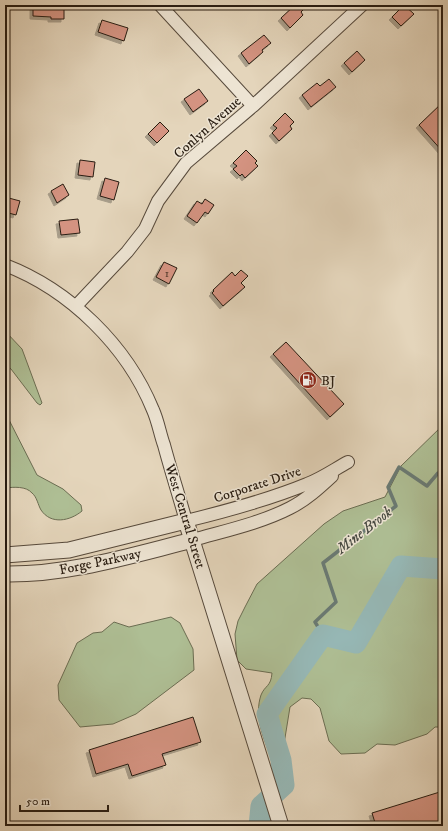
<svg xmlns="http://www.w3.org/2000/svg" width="448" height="831" font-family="'IM FELL DW Pica',serif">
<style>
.green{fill:#aebe94;stroke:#6b6d52}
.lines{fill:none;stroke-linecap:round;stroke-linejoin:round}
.stream{stroke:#6a7a74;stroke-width:3.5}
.river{stroke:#96b8b6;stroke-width:21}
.building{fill:#d49381;stroke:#281c11;filter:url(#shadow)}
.minor-casing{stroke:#574a3c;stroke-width:14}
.tertiary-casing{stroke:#574a3c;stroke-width:17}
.minor{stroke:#ede4d3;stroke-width:12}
.tertiary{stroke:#ede4d3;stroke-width:15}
.rail-casing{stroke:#281c11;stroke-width:4.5}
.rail{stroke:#ede4d3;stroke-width:3;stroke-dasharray:9;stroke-linecap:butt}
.labels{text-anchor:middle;stroke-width:3;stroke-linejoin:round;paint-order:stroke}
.number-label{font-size:12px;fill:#533a2d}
.street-label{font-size:14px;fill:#281c11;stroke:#ede4d3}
.poi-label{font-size:14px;fill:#281c11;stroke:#ede4d3;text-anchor:start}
.water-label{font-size:15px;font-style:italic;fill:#494b43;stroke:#ede4d3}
</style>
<defs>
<filter id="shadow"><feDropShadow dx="-3" dy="3" stdDeviation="0" flood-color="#0004"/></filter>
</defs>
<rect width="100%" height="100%" fill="#e4d5bb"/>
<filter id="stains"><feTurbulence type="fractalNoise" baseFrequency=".005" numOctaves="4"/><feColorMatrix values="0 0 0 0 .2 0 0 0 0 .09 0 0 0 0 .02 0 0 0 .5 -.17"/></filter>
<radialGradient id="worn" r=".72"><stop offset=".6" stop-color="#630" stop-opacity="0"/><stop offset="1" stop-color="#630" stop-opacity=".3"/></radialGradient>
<path class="green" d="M5,331L22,349L42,403L40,405L37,403L11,369L5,365Z
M5,412L37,475L63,489L81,505L82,511C70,521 51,525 41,510C38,505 37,497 32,493C26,486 14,487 5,488Z
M443,425V727H435L427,734L395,745L377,744L365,753L341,754L329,741L320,708L311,699L302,698L290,707L284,744L271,757C263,737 254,716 261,695C265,685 271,687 272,673L246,669L237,660L235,634L238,621L245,607L257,584L324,524L343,511L385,497L401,466Z
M171,617L180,623L193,649L194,670L136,714L113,724L80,727L59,700L58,685L77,643L93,633L102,632L114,622L129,627Z"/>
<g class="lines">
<path class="stream" d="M323,635L315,622L336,602L323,563L396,506L388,487L399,467L427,486L438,473L443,471"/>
<path class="river" d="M259,826L261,806L284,785L281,760L267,714L323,635L356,643L401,566L443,569"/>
</g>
<path class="building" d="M33,5L64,6V19H51V17L33,16Z
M295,5H308L301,12L303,15L290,28L281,18Z
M404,5L414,14L401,26L392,17Z
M102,20L128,28L124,41L98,32Z
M264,35L271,43L262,50L263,52L249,64L241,53Z
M357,51L365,60L352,72L344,63Z
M329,79L336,87L311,107L302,95L317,83L320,86Z
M199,89L208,101L193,112L184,99Z
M443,102V152L419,125Z
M285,113L294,122L290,126L292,129L279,141L272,133L277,128L273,125Z
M160,122L169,131L157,143L148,134Z
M246,150L257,161L255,163L258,166L245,178L242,174L240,176L233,169L237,166L233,163Z
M80,160L95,162L93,177L78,175Z
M105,178L119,182L114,200L100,196Z
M63,184L69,195L57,203L51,191Z
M5,197L20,201L16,215L5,212Z
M205,199L214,205L208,214L205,212L197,223L187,216L197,201L202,204Z
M78,219L80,233L61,235L59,221Z
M164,262L177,268L169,284L156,277Z
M241,270L248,276L241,283L245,287L223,306L212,293L214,291L213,290L232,272L235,276Z
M286,342L344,404L330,417L273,354Z
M193,717L201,742L162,754L166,765L132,776L128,764L96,774L89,750Z
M443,791V822L430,826H376L372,813Z"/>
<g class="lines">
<defs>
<path id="minor" d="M160,5L253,106
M5,265C70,290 127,346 153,410C158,421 160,434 164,445C171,471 179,496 186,521C227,511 268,500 307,484C321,479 335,469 348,462
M76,306L127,252L145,229L158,201L186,163L253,106L362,5
M193,540C224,531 261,523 290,508C306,500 319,488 332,476"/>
<path id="tertiary" d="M5,555L69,550L186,521L281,826
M5,574C69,575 132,555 193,540"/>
</defs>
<use href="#minor" class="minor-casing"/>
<use href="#tertiary" class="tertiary-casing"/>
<use href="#minor" class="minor"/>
<use href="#tertiary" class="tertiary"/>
<defs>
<path id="rail" d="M5,820L7,826"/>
</defs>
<use href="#rail" class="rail-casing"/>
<use href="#rail" class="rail"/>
</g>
<defs>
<symbol id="fuel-disc" viewBox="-11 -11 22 22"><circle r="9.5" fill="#8f2418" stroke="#ede4d3"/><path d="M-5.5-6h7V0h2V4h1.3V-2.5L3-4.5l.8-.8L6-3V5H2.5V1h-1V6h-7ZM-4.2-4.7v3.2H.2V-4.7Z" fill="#fff"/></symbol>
</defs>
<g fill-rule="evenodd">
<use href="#fuel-disc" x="298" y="370" width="20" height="20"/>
</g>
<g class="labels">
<g class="number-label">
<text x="167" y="277">1</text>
</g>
<g class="street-label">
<text transform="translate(207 127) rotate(-42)" y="5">Conlyn Avenue</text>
<text transform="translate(257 484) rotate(-18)" y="5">Corporate Drive</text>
<text transform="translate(186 516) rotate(73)" y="5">West Central Street</text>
<text transform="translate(100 561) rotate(-12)" y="5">Forge Parkway</text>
</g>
<g class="poi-label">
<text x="321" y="385">BJ</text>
</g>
<g class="water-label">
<text transform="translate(364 530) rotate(-38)" y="5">Mine Brook</text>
</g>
</g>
<rect width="448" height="831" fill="none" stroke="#e4d5bb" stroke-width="20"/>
<rect x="6" y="6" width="436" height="819" fill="none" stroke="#281c11" stroke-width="2"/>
<rect x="10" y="10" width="428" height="811" fill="none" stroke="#281c11"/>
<path d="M20 805v6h88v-6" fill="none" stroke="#281c11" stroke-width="2"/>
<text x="26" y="805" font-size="12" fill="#281c11" stroke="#ede4d3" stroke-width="3" paint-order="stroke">50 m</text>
<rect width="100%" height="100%" filter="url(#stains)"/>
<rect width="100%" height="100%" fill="url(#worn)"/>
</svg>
